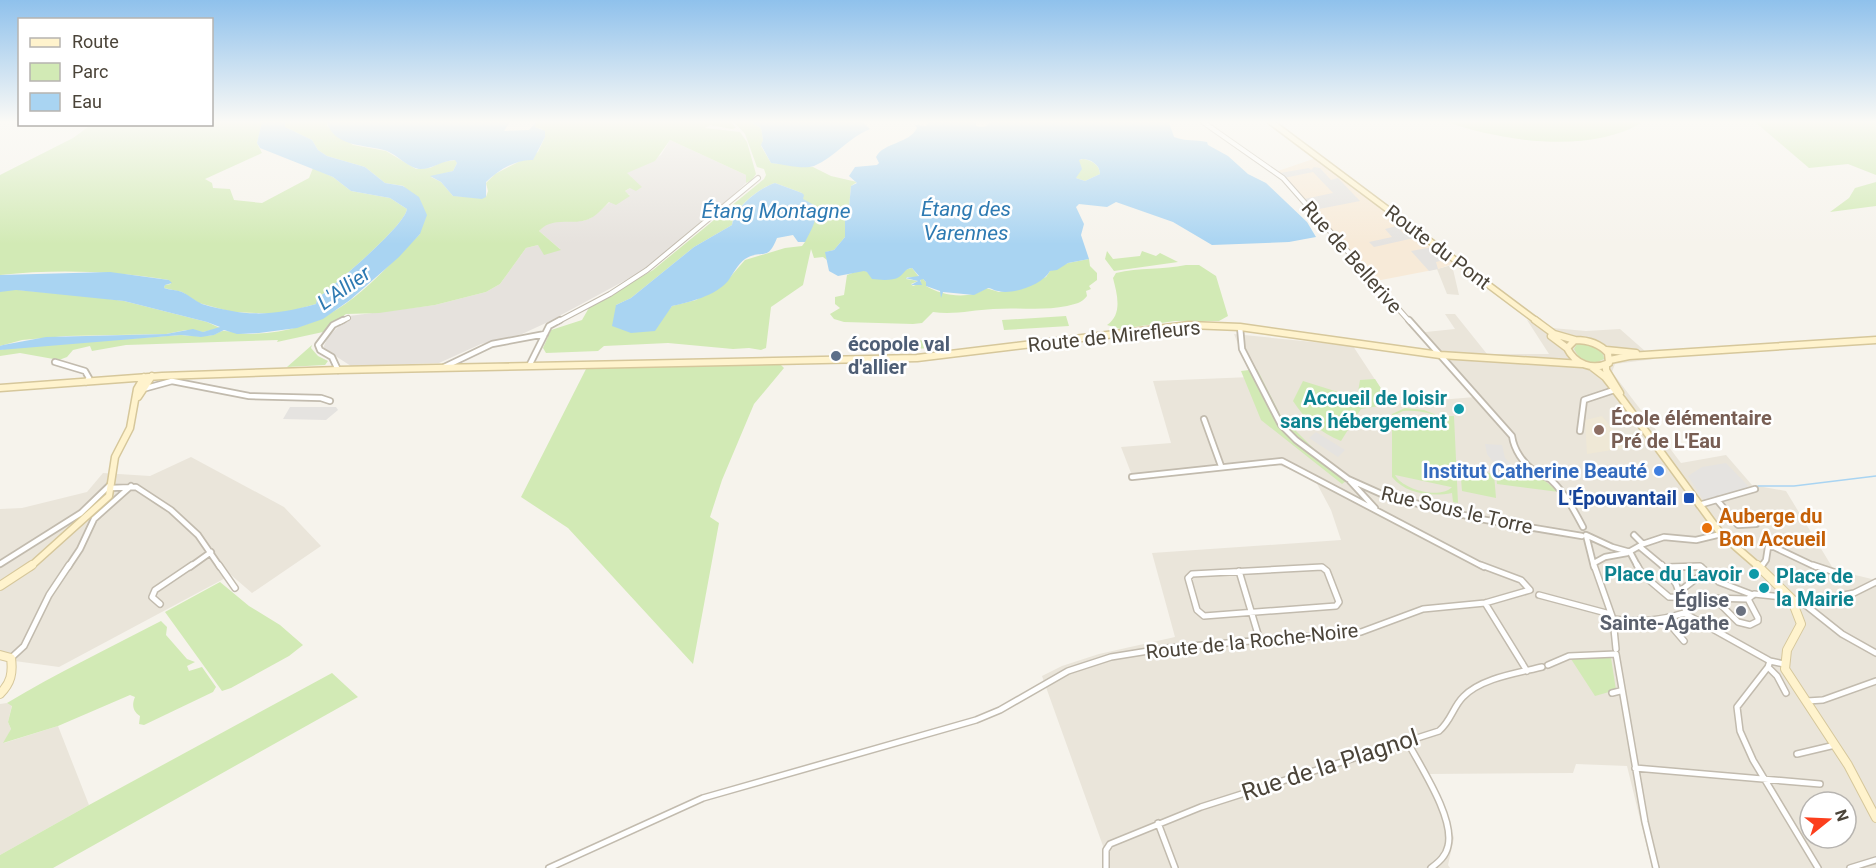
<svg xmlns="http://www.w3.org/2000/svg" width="1876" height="868" font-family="Roboto,sans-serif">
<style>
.residential{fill:#eae5da;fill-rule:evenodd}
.commercial{fill:#f7ead8}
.industrial{fill:#e6e2dd}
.education{fill:#efe8d6}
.green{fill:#d2eab5;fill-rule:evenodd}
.parking{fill:#e5e3e0}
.water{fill:#a9d4f2;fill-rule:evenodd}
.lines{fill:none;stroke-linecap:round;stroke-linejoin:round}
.stream{stroke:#a9d4f2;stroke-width:1.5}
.street-far2-casing{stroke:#c2bbae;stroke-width:6}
.street-far1-casing{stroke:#c2bbae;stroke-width:8}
.street-casing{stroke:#c2bbae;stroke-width:8}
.secondary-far2-casing{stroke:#d6c79b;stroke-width:8}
.secondary-far1-casing{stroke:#d6c79b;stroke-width:9}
.secondary-casing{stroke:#d6c79b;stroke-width:10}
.street-far2{stroke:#fff;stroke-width:4}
.street-far1{stroke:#fff;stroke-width:4.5}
.street{stroke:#fff;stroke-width:5}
.secondary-far2{stroke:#fff3cd;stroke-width:5}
.secondary-far1{stroke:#fff3cd;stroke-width:6}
.secondary{stroke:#fff3cd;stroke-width:8}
.service-dot{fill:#5c6f8a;stroke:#fff;stroke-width:2}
.culture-dot{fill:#0f9aa8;stroke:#fff;stroke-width:2}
.education-dot{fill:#8d6e63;stroke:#fff;stroke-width:2}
.shop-dot{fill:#3f7fe0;stroke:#fff;stroke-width:2}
.transit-dot{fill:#1a4fb4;stroke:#fff;stroke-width:2}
.food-dot{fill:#e8710a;stroke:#fff;stroke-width:2}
.worship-dot{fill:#6b7280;stroke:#fff;stroke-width:2}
.labels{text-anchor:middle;stroke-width:5;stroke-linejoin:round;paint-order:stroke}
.street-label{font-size:20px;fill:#4b4439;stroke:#fff}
.service-label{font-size:20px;font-weight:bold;fill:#4e5e75;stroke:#fff;text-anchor:start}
.culture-label{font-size:20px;font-weight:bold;fill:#0d838f;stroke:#fff;text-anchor:end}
.education-label{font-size:20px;font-weight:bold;fill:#785e54;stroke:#fff;text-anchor:start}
.shop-label{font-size:20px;font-weight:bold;fill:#366cbe;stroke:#fff;text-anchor:end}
.transit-label{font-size:20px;font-weight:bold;fill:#164399;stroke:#fff;text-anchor:end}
.food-label{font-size:20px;font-weight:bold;fill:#c56008;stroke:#fff;text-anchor:start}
.worship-label{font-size:20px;font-weight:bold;fill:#5b616d;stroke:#fff;text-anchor:end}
.water-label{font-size:21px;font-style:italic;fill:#2e7ab2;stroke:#fff}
.near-street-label{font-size:24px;fill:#4b4439;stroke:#fff}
</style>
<rect width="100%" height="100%" fill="#f6f3ec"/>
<path class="residential" d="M1452,265L1459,295L1447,294L1437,269Z
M1445,314H1455L1487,354H1549L1527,320L1552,328L1586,331L1620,329L1654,359L1615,364L1612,372L1681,463L1726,455L1752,485L1786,491L1834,570L1876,580V868H1652L1627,766L1576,764L1573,773L1428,774L1445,809L1454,838L1448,865L1450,868H1104L1103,846L1042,676L1062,666L1099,654L1175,637L1152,553L1341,540L1331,510L1315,480L1279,465L1133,478L1121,447L1171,443L1153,381L1251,377L1234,334L1353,346L1391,404L1475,397L1416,333L1455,329ZM1810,802H1846V838H1810Z
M191,457L284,507L321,546L252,593L231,575L59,667L0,659V509L22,508L87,492L103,473L150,476Z
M7,703L12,705L8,722L11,729L4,743L58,726L89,805L0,855V704Z"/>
<path class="commercial" d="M1316,158L1455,263L1438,269L1376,281L1278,171Z"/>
<path class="industrial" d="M670,140L746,175V183L716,211L639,273L548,322L522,334L481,344L439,363L351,366L323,348L328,337L349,316L435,305L486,292L500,284L526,248L538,245L560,249L539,231L545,224L561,221H583L591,218L610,202L630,195L624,192L630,188L626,173L661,155Z"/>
<path class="education" d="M1602,416L1623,442L1646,440L1650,444L1587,454L1585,420Z"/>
<path class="green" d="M212,122H262L257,143L262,153L205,179L212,183L213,188L230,189L234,200L262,203L309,178L313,168L333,177L351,191L390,198L407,209C404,227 335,284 317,299L316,304L280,314L232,312L199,303L182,292L164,288L165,285L171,284L169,280C113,271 57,269 0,275V175L73,138L91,125L212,124Z
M285,122H327V126L353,145L386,151L416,169L430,168L442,162L456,160L457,163L453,171L431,177L441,182L453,196L486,197L488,191L486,183L495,174L538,152L545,137L542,129L535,127L536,122H731L736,128L732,129L710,125L705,128L740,132L747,142L756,174L752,180L746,183V175L670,140L655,161L627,173L642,187L636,191L630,188L625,191L630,196L616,205L609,202C604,207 597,215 591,218C574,227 554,215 539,231L561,250L544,255L538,245L526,248L500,284L486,292L435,305L379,313L346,314L323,332L277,342L278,340L126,345L92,351L90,346L73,350L67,357L59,360L20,353L0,356V350L12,347L181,335C192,336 202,337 213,335C217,334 222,330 225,331C232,331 240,334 248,334C332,333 366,288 420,234L404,186L385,183L365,167L327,156L318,150L312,140L285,127Z
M734,122H751L761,128L763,140L761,146L771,163L813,167L831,176L857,182L851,186L849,208L845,216V237L834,250L826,252L827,260L823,257L814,258L811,249L803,285L771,307L766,348L761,350L749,348L733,349L668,343L604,346L598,351L546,353L543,348L551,330L582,320L590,306L653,270L764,179L766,175L764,169L757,167L745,134ZM775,183L802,193L805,242L802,246L785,248L745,260L724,284L696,300L672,306L664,316L616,305L631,298L694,247L732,225C734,207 759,188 775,183Z
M1446,122H1643C1589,155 1503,141 1446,122Z
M1755,122H1876V175L1848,164L1809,168Z
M1083,159C1091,160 1100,165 1100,174L1085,181L1076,178L1079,160Z
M1876,182V206L1830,212L1849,198L1855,188Z
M1107,251L1113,259L1140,256L1142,251L1156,256L1160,253L1178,262L1114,271L1105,259Z
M1089,259L1090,266L1097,273V280L1089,286L1091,289L1086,291L1087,296C1082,303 1075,304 1067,306C1043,311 1018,307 993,309C973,310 954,315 933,312L922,323L913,324L844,322L834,319L830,314L840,308L835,304V297L844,295L847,275C853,273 859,270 865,271C872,273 879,280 887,279C898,278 902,269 912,268L919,277H907L906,279L918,281L911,284L913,286L921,283L920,279H923L926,282V286C942,296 970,300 986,288L999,292L1015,290L1046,277L1050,271L1068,263Z
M1186,265H1199L1216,276L1228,316L1219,321H1175L1120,329L1107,325C1123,314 1117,294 1113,278L1116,273C1139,267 1163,270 1186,265Z
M7,289L87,296L124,301L207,322L220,328L203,332L186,330L166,334L66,336L22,340L0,346V291Z
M1066,316L1069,326L1004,330L1002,320Z
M929,340L930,348L883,351L882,342Z
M1577,344C1589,342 1603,346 1604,359L1595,363L1580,359L1574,349Z
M312,345L311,348L318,356L328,361L325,365L287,367Z
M779,363L784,368L754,404L722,480L710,517L719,523L693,664L568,528L521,497L587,367Z
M1257,369L1281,416L1346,481L1342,484L1261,420L1241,371Z
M1375,379L1391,404L1361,409L1341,441C1321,433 1305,420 1293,401L1303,381L1357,398L1360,380Z
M1405,408L1424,410L1449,420V416H1454L1458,503L1453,502L1452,493C1431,497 1406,494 1392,477V414ZM1403,411C1419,410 1438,413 1449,425L1395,415ZM1395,475L1451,487H1452C1439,500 1402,489 1395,475Z
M1460,467L1494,474L1496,498L1462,491Z
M1517,470L1540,477L1559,492L1497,484L1496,474Z
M220,582L249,606L280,625L303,645L289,656L231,688L222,691L165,612Z
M161,621L167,627L166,635L187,659L195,662L187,666L189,671L202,667L216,687L213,692L144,725L139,724L140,716C132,711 132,704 135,697L130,695L58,726L3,743L11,729L8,722L12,706L7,703C57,673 109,648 161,621Z
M1608,655L1611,658L1616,690L1595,696L1571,659Z
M332,673L358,697L53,868H0V855L89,805Z"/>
<path class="parking" d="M1314,167L1320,168L1331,180L1338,178L1360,201L1314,210L1304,199L1333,193L1313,172L1284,178L1280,173L1309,168L1311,170Z
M1397,226L1404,234H1409L1414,238L1374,247L1369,242L1392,237L1385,229Z
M1433,247L1448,259L1436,262L1438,269L1429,271L1411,251Z
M290,407H336L338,410L326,420L283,419Z
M1316,432L1345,450L1338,457L1309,438Z
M1485,444L1502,445L1505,458L1517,470L1501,472L1487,454Z
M1726,463L1750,488L1704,501L1688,476L1702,467Z"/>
<path class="water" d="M262,122H285V127L312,140L318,150L327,156L365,167L385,183L403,186L419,197L427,215L420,234L399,257L350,300L323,319L297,328L259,333L237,334L224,330L214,335L201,337L181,335L0,350V346L3,345L46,337L166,334L193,329L203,332L220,327L207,322L124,301L16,290L0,292V275L110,272L169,280L172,283L165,285L164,288C170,290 177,290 182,292C189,295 195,301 202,304C247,317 272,316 316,304L317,299C335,284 404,227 407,209L390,198L351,191L333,177L260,148L257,143Z
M327,122H510L504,131L529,130L536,122L535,127L545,131V137L533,160C515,159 498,171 486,182V197L482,199L453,196L441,182L430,176L453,171L457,163L455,160C443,160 431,170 419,169C409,168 397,155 387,151C366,144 334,148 327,122Z
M751,122H863L870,129C848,138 835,157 814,166C803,170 783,164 771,163L761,145L763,140L761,128Z
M929,122H976V126C980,127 988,128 989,122H1169L1174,137C1188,142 1194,139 1207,142L1208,145L1228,156L1248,174L1266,183L1307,222L1316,237L1289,242L1212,245L1173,222L1116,202L1107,207L1079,204L1076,207L1084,224L1081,235L1089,259L1068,263L1057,270L1050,271C1042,285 1013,295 998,291C994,291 992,288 988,288L974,295L943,292L941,298L940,291L926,286V282L923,279L920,280L922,285H911L918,281L905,278L919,276L912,268C904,269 905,273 899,277C893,281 880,280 872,279L867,272L864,271L838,276L829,271L825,252L834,250L845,237V215L849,208L851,186L857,183L849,176L855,167L877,165L879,163L876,157C884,142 909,144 917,128L915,125L926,126ZM1082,159C1091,159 1100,165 1100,174L1085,181L1076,178L1082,169L1079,160Z
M775,183L802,193L804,195L803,199L814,205C819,220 811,229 805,242H798L793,235L777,238C767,263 763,248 745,259C738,264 733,274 728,281C715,296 690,302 672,306L655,331L631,333L612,326L616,305L631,298L694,247L732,225C735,207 759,188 775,183Z"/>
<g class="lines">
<path class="stream" d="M1758,486H1794L1876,476"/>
<defs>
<path id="street-far2" d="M1203,122L1283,178L1410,322
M340,322L348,318
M557,322L610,294L647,270L758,178"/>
<path id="street-far1" d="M1409,320L1512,436C1514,450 1523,463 1534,471C1539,475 1546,476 1551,480C1565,493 1574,510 1583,527
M1240,327L1242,349L1281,425L1296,440L1348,479L1386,496L1480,519L1582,536
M55,362L85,371L89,378L86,382
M530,364L549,326L560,320
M444,367L492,344L545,334
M338,370L332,357L320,350L318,345L333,325L343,320
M143,389L172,381L249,396L321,398L330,401
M1204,419L1221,466
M1580,431L1584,400L1614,390
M1132,477L1282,461L1484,567
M1350,481L1375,508
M111,488L136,487L171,510L198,535L220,567
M1717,500L1738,525L1756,524
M1699,505L1755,489
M1586,535L1594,567
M1586,535L1612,547L1630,552
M1634,535L1643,544
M1640,547L1664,567
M1630,552L1638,567
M1594,563L1605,557L1627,553L1643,544L1664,537L1696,540L1721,534
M0,564L81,513L110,485
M68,567L80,549L94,519L131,486
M190,567L211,552
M1681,567H1701
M1761,567L1766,560L1768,547H1774L1816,567"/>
<path id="street" d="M219,565L235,588
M1594,565L1613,619L1616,649
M1637,565L1643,575L1669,597L1705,598
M1662,565L1676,584L1687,614
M1813,565L1843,575
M1322,567L1327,571L1339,602L1336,606L1204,616L1197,610L1188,578L1192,574Z
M1666,567L1700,566L1719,582L1753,595
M1760,568L1762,565
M1239,571L1260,641
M1680,591L1697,578L1711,574
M1539,595L1610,614
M1708,598L1748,599
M1748,599L1754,594L1791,598L1803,603L1854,593L1876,582
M1485,603L1527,671
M1803,603L1842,634L1876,653
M160,604L152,597L155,590L192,565
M1722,606L1738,622L1750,625L1758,621V618L1748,599
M1613,619C1639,622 1659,621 1684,613L1770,661L1784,664
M1666,620L1684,641
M11,658L24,646L49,595L69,565
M1770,661L1768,667L1737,707L1740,731L1753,760L1818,868
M1548,665L1569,656L1616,654L1645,822L1656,868
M1768,667L1777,676L1786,693
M1612,693L1620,691
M1807,701L1823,700L1876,681
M1407,741C1420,766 1455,818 1448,846C1446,856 1439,862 1431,868
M1797,754L1835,745
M1635,768L1820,784
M1158,823L1175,868
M549,868L703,798L976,720L1000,710L1068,671L1111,657L1167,648L1361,632L1423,609L1485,603L1530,590L1521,580L1481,565
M1106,868V850L1110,844L1201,807L1439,731C1451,721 1453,707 1463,697C1481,678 1518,673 1542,667
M1850,868L1876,860"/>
<path id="secondary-far2" d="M1271,122L1538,322"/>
<path id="secondary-far1" d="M1535,320L1554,334L1575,340
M1551,336L1567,348
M1575,340C1588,340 1599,343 1608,353L1609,363C1592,371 1575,364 1567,348Z
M1606,350L1636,353
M1610,360L1629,356L1876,340
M1606,365V370L1620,393
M1592,367L1605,377L1622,399L1721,534L1759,567
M0,388L162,376L338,370L917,358L1189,325L1240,327L1440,355L1582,364
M138,397L152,376
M30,567L109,496L115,457L130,428L137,389L144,377"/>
<path id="secondary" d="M1757,565L1791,598L1801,624L1787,650L1785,669L1848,765L1876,818
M0,586L32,565
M0,655L11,658C13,673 11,683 0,694"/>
</defs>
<use href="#street-far2" class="street-far2-casing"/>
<use href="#street-far1" class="street-far1-casing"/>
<use href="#street" class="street-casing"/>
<use href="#secondary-far2" class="secondary-far2-casing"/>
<use href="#secondary-far1" class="secondary-far1-casing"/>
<use href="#secondary" class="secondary-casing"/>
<use href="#street-far2" class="street-far2"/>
<use href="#street-far1" class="street-far1"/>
<use href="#street" class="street"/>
<use href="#secondary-far2" class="secondary-far2"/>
<use href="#secondary-far1" class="secondary-far1"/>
<use href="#secondary" class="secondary"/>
</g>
<linearGradient id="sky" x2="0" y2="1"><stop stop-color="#8fc1ec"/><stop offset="0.5" stop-color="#fbfaf6"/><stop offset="1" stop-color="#fbfaf6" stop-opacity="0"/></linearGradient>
<rect width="1876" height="244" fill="url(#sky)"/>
<circle class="service-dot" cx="836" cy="356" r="6"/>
<g class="culture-dot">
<circle cx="1459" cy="409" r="6"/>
<circle cx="1754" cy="574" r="6"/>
<circle cx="1764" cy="588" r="6"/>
</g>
<circle class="education-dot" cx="1599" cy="430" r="6"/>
<circle class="shop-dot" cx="1659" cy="471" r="6"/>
<rect class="transit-dot" x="1683" y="492" width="12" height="12" rx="3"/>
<circle class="food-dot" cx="1707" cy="528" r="6"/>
<circle class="worship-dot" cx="1741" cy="611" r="6"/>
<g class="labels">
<g class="street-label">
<text transform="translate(1438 247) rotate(37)" y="7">Route du Pont</text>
<text transform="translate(1352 257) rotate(49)" y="7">Rue de Bellerive</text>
<text transform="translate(1114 336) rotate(-6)" y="7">Route de Mirefleurs</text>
<text transform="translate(1457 510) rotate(13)" y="7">Rue Sous le Torre</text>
<text transform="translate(1252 641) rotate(-6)" y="7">Route de la Roche-Noire</text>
</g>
<g class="service-label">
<text x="848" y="351">écopole val<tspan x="848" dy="23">d'allier</tspan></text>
</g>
<g class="culture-label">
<text x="1447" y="405">Accueil de loisir<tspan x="1447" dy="23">sans hébergement</tspan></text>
<text x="1742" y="581">Place du Lavoir</text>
<text x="1776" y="583" text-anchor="start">Place de<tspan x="1776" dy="23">la Mairie</tspan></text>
</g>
<g class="education-label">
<text x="1611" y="425">École élémentaire<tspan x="1611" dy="23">Pré de L'Eau</tspan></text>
</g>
<g class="shop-label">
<text x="1647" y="478">Institut Catherine Beauté</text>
</g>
<g class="transit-label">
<text x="1677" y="505">L'Épouvantail</text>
</g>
<g class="food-label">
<text x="1719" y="523">Auberge du<tspan x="1719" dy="23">Bon Accueil</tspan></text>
</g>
<g class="worship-label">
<text x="1729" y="607">Église<tspan x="1729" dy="23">Sainte-Agathe</tspan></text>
</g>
<g class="water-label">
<text x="966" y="216">Étang des<tspan x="966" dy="24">Varennes</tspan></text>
<text x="776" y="218">Étang Montagne</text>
<text transform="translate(344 288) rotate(-35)" y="7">L'Allier</text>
</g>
<g class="near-street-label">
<text transform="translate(1330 765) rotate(-18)" y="8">Rue de la Plagnol</text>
</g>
</g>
<rect x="18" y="18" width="195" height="108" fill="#ffffff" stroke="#b7b4b0" stroke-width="1.5"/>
<rect x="30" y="38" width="30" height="9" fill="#fff3cd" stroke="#b7b4b0" stroke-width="1.5"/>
<text x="72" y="48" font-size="18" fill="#4b4439">Route</text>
<rect x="30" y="63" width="30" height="18" fill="#d2eab5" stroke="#b7b4b0" stroke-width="1.5"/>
<text x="72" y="78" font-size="18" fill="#4b4439">Parc</text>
<rect x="30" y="93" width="30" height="18" fill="#a9d4f2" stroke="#b7b4b0" stroke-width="1.5"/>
<text x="72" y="108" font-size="18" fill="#4b4439">Eau</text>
<g transform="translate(1828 820) rotate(72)"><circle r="28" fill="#ffffff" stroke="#b7b4b0" stroke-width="1.5"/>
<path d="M0-4.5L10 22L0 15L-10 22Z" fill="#fc3f1d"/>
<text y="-9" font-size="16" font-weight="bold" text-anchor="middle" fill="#4b4439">N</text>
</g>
</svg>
